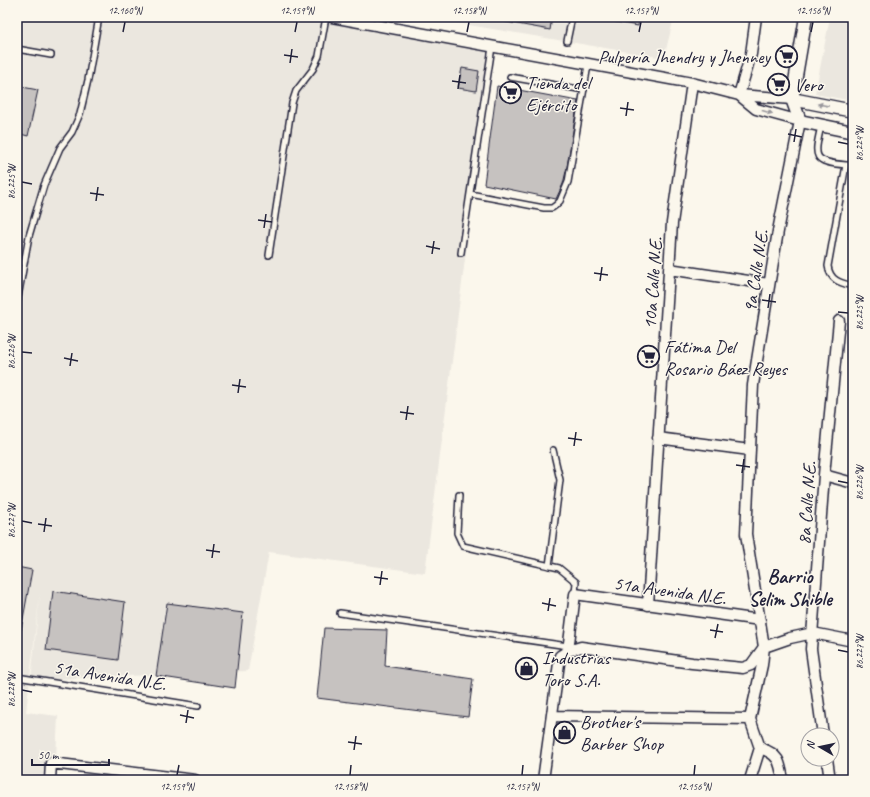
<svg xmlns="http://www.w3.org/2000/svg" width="870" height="797" font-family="Caveat,sans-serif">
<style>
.built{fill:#ebe7df}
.building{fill:#c6c2c0;stroke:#22223b}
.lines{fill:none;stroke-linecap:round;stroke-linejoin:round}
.service-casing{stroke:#22223b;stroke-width:8}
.minor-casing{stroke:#22223b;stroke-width:13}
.tertiary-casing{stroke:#22223b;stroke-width:15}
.service{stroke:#fbf7ec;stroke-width:5}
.minor{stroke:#fbf7ec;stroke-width:10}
.tertiary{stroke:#fbf7ec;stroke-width:12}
.oneway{fill:#99979c}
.ticks{fill:none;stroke:#22223b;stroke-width:1.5}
.labels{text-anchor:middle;stroke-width:3;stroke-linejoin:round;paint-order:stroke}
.poi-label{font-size:19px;fill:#22223b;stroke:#fbf7ec;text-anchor:start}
.street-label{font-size:19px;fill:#22223b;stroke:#fbf7ec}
.neighbourhood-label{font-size:20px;font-weight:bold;fill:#22223b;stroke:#fbf7ec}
.neatline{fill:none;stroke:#22223b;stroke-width:1.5}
.ticks-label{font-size:10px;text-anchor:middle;fill:#22223b}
</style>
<rect width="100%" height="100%" fill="#fbf7ec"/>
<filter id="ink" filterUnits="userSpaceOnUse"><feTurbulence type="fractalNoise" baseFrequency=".025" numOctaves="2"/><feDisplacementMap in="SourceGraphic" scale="8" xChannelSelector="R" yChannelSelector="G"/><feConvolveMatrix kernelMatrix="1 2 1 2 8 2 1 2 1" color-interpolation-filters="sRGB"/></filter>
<g filter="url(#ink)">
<path class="built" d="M17,17H300L492,47L425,573L269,552L248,671L31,680L40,591L26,712L58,716L55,780H17Z
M421,17H674L664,58Z
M830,17H853V101L815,94Z"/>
<path class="building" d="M502,17H552L550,30L501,21Z
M611,17H640L638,26L611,21Z
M462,68L479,71L476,91L458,88Z
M17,86L38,90L28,136L17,133Z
M497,86L578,101L567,167L563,184L556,199L484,184Z
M17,567L32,570L21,630H17Z
M53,591L125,602L118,660L46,650Z
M167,603L243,613L235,688L156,676Z
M324,628L387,630L385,666L473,679L468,717L317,698Z"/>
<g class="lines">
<defs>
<path id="service" d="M567,41L572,17
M17,49L51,55
M510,77L584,90
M821,126C814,157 812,162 846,165
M853,165H846L828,266C830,281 841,283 853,286
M470,194L544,208H552L556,205L560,201L568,182L588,65
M461,253L492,47
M269,255L292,103L296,91L313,69L319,56L326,17
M17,303L29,236L44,185L60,148L72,132L80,114L88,80L99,17
M459,495L457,533L463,546L559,568L576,582L575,594
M549,566L560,480L553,450
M340,613L568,646
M17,677L198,706"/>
<path id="minor" d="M332,17L692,83L739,95L792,99
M739,95L756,109L800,121L778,231L753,385L746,534L764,647L762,665L750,719L760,748L750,780
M739,95L751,54L756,17
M669,269L769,284
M658,438L750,450
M824,475L853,483
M648,605L672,223L692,83
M764,647L790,638L813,633L853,641
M568,651L575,594L760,620
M552,716L750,719
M823,735L811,649L824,475L839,321
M760,748C779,754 780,762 783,780
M827,759L830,780
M50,780L51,763L195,780
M543,780L560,656L568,651L581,647L692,663L743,668L751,665L764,647"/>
<path id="tertiary" d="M806,17L792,99L800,121L853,132
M792,99L853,111"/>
</defs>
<use href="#service" class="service-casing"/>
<use href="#minor" class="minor-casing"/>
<use href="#tertiary" class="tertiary-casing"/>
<use href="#service" class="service"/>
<use href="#minor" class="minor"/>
<use href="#tertiary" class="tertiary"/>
</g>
<defs><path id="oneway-solid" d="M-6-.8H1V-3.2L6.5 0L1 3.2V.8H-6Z"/></defs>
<g class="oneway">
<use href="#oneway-solid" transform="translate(823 105) rotate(-169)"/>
<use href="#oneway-solid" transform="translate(767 112) rotate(16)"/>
</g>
</g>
<path class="ticks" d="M123,32L125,22M295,32L297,22M467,32L469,22M639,32L641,22M811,32L813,22M284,55L298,57M290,63L292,49M452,81L466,83M458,89L460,75M620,108L634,110M626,116L628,102M788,134L802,137M794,142L796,129M838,142L848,144M22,182L32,184M90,193L104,195M96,201L98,187M258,220L272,222M264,228L266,214M426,246L440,249M432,254L434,241M594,273L608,275M600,281L602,267M762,300L776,302M768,308L770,294M838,312L848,313M22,352L32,353M64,358L78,361M70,366L72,353M232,385L246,387M238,393L240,379M400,412L414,414M406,420L408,406M568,438L582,440M574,446L576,432M736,465L750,467M742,473L744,459M838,481L848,483M22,521L32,523M38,524L52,526M44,532L46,518M206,550L220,552M212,558L214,544M374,577L388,579M380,585L382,571M542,603L556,606M548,611L550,598M710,630L723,632M715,638L718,624M838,650L848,652M22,690L32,692M180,715L194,718M186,723L188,710M348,742L362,744M354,750L356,736M177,775L179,765M350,775L351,765M522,775L523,765M694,775L695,765"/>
<defs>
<symbol id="supermarket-ring" viewBox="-11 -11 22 22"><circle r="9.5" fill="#fbf7ec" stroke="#22223b" stroke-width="1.5"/><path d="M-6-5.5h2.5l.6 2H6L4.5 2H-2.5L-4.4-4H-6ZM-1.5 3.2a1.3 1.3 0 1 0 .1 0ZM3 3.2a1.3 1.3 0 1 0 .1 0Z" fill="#22223b"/></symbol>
<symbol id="shop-ring" viewBox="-11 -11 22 22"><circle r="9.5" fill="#fbf7ec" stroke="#22223b" stroke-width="1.5"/><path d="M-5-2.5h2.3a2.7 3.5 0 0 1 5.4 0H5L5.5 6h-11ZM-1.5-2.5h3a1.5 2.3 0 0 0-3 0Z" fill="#22223b"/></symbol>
</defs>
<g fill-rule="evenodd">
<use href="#supermarket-ring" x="774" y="44" width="25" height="25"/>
<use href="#supermarket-ring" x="766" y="72" width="25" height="25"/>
<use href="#supermarket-ring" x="498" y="80" width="25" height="25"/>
<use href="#supermarket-ring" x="636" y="344" width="25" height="25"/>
<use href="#shop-ring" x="514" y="656" width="25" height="25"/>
<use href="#shop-ring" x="552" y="720" width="25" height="25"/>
</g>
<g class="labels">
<g class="poi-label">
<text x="770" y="63" text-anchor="end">Pulpería Jhendry y Jhenney</text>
<text x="526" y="89">Tienda del<tspan x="526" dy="22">Ejército</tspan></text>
<text x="794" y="91">Vero</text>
<text x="664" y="353">Fátima Del<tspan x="664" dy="22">Rosario Báez Reyes</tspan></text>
<text x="542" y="664">Industrias<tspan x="542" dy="22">Toro S.A.</tspan></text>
<text x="580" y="728">Brother's<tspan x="580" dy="22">Barber Shop</tspan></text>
</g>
<g class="street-label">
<text transform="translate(755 271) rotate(-81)" y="7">9a Calle N.E.</text>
<text transform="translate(652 283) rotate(-86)" y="7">10a Calle N.E.</text>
<text transform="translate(806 503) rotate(-86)" y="7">8a Calle N.E.</text>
<text transform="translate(670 590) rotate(8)" y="7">51a Avenida N.E.</text>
<text transform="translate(110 675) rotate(9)" y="7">51a Avenida N.E.</text>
</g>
<g class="neighbourhood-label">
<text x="790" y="583">Barrio<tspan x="790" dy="23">Selim Shible</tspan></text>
</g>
</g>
<rect width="870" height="797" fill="none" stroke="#fbf7ec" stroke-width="44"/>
<g transform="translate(820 747) rotate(279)"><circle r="19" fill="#fbf7ec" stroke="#a4a2a5"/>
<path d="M0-3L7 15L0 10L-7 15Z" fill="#22223b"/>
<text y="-6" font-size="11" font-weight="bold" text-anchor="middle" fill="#22223b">N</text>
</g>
<path d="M32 759v6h77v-6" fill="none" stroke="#22223b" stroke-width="2"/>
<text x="38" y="759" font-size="12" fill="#22223b" stroke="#fbf7ec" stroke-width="3" paint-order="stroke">50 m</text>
<rect x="22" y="22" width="826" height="753" class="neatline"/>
<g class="ticks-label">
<text x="125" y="14">12.160°N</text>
<text x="297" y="14">12.159°N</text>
<text x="469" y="14">12.158°N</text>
<text x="641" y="14">12.157°N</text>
<text x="813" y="14">12.156°N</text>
<text transform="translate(859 144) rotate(-90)" y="4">86.224°W</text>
<text transform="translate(11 182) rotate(-90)" y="4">86.225°W</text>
<text transform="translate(859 313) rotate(-90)" y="4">86.225°W</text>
<text transform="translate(11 352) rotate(-90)" y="4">86.226°W</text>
<text transform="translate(859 483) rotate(-90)" y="4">86.226°W</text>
<text transform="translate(11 521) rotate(-90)" y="4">86.227°W</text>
<text transform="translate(859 652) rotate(-90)" y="4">86.227°W</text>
<text transform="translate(11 690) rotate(-90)" y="4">86.228°W</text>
<text x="177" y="790">12.159°N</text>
<text x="350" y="790">12.158°N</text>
<text x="522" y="790">12.157°N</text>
<text x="694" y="790">12.156°N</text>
</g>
</svg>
